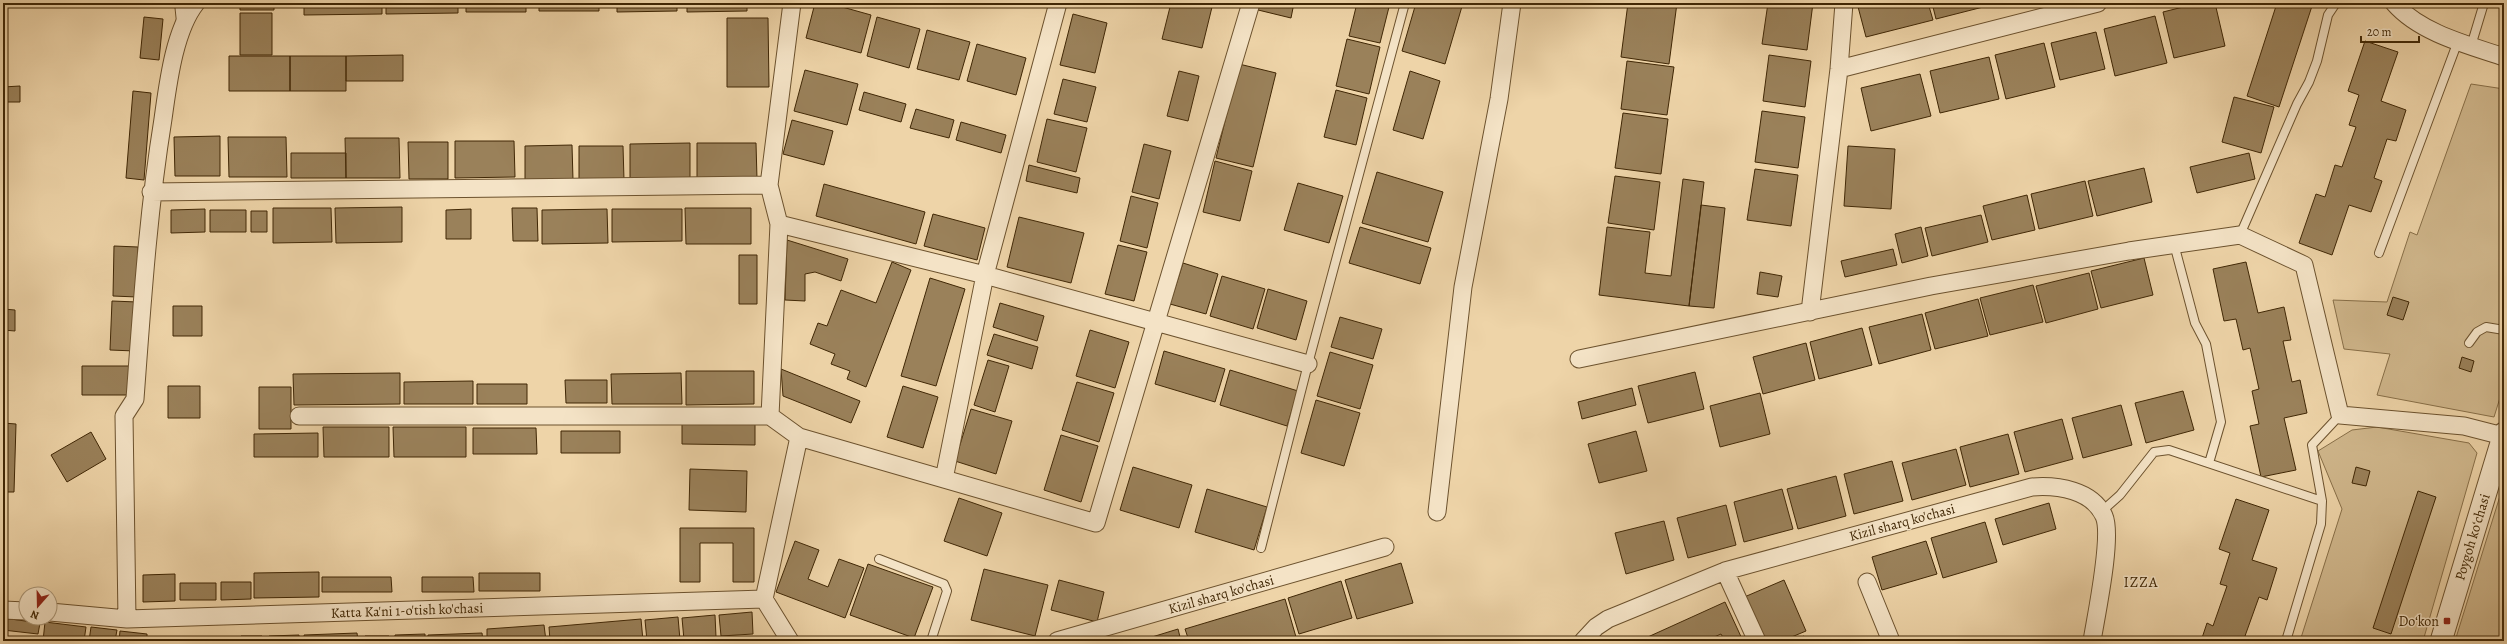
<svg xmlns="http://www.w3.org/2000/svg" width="2507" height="644" font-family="Alegreya,serif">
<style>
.green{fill:#d0b78c;stroke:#886f48}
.building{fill:#9a815a;stroke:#402705}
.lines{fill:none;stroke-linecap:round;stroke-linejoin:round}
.service-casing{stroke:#6c522e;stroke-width:10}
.minor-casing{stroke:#6c522e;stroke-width:19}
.tertiary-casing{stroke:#6c522e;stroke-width:23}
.service{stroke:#f4e3c6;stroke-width:8}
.minor{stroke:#f4e3c6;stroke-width:17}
.tertiary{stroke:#f4e3c6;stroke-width:21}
.poi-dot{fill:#8f2418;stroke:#f4e3c6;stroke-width:1.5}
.labels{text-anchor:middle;stroke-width:3;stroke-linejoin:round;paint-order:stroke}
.street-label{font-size:14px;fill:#402705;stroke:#f4e3c6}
.poi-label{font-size:14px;fill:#402705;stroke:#f4e3c6;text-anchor:end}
.neighbourhood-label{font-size:15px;letter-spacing:1px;fill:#402705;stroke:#f4e3c6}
</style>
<rect width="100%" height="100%" fill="#eed4a8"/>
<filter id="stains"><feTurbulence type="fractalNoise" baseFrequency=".005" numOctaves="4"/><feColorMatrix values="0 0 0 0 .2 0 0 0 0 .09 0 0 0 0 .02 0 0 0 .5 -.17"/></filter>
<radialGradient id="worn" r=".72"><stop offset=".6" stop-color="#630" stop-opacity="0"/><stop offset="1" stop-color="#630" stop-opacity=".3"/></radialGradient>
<path class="green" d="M2471,84L2504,89V385L2494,417L2377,395L2390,354L2344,349L2333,300L2387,302L2410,232L2417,235Z
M2377,427L2469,443L2477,453L2423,641H2300L2342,509L2318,451L2352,430Z
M2504,483V641H2455Z"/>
<path class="building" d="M240,3H274V10H240Z
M304,3H382V14L304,15Z
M386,3H458V13L386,14Z
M466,3H526V12H466Z
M539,3H599V11H539Z
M617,3H677V11L617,12Z
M687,3H747V11L687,12Z
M815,3H828L871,15L861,53L806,38Z
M1171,3H1213L1202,48L1162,39Z
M1255,3H1294L1291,18L1254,9Z
M1357,3H1390L1380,43L1349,36Z
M1416,3H1463L1445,64L1402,51Z
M1628,3H1677L1669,64L1621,57Z
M1768,3H1813L1807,50L1762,44Z
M1857,3H1928L1933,20L1866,37Z
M1932,3H1990L1991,5L1936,19Z
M2199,3H2215L2225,46L2174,58L2163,12Z
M2277,3H2313L2279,107L2247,96Z
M240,13H272V55H240Z
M1073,14L1107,23L1095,73L1060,65Z
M2155,16L2167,63L2115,76L2104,29Z
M144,17L163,19L159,60L140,58Z
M877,17L920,29L909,68L867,56Z
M727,18H768L769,87H727Z
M927,30L970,42L959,80L917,69Z
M2096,32L2105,69L2060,80L2051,43Z
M1347,39L1380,47L1369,94L1336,86Z
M2365,41L2398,52L2381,101L2406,110L2396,141L2387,139L2374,178L2382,181L2371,212L2349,205L2332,255L2299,243L2316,194L2325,197L2335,165L2342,167L2356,127L2349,125L2359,95L2348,91Z
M2044,43L2055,87L2006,99L1995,55Z
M977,44L1026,58L1016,95L967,81Z
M403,55V81H346V56Z
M1769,55L1811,61L1805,107L1763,101Z
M229,56H290V91H229Z
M290,56H346V91H290Z
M1989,57L1999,99L1940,113L1930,71Z
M1627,61L1674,67L1667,115L1621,109Z
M1239,64L1276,73L1253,167L1216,158Z
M805,70L858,84L847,125L794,111Z
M1179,71L1199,76L1188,121L1167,116Z
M1410,71L1440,81L1423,139L1393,130Z
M1920,74L1931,116L1871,131L1861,88Z
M1063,79L1096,87L1087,122L1054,114Z
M20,86V102H3V87Z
M1336,90L1367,98L1356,145L1324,137Z
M133,91L151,93L144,180L126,178Z
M864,92L906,104L901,122L859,110Z
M2234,97L2274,107L2261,153L2222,142Z
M916,109L954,120L949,138L910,128Z
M1762,111L1805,117L1798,168L1755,162Z
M1623,113L1668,119L1661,174L1615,168Z
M1047,119L1087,128L1076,172L1037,162Z
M792,120L833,131L824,165L783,154Z
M961,122L1006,135L1001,153L956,140Z
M220,136V176H175L174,137Z
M228,137H286L287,177H229Z
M345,138H399L400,178H346Z
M455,141H514L515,177L455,178Z
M408,142H448V179H409Z
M690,143V180H630V144Z
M697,143H756L757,179L697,180Z
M1144,144L1171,151L1159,199L1132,192Z
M572,145L573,180L525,181V146Z
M579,146H623L624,180L579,181Z
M1848,146L1895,149L1891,209L1844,206Z
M291,153H346V178H291Z
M2249,153L2255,179L2197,193L2190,167Z
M1215,161L1252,171L1240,221L1203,212Z
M1029,165L1080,178L1077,193L1026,181Z
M2144,168L2152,202L2097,216L2088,181Z
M1755,169L1798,175L1791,226L1747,220Z
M1377,172L1443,192L1428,242L1362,223Z
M1615,176L1660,182L1654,230L1608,223Z
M1683,179L1704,182L1689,306L1599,295L1607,227L1650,232L1645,273L1671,276Z
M2085,181L2093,216L2039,229L2031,194Z
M1298,183L1343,196L1329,243L1284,230Z
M824,184L925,212L916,244L816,216Z
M2027,195L2035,230L1992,240L1983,206Z
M1131,196L1158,203L1147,248L1120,241Z
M1701,205L1725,208L1714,308L1689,306Z
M402,207V242L336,243L335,208Z
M273,208H331L332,242L273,243Z
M512,208H537L538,241H513Z
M685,208H751V244H686Z
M205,209V232L171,233V210Z
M471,209V239H446V210Z
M607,209L608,243L542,244V210Z
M612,209H682V241L612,242Z
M210,210H246V232H210Z
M251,211H267V232H251Z
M933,214L985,228L977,260L924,246Z
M1981,215L1988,242L1932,256L1925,228Z
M1019,217L1084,233L1071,283L1007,267Z
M1360,227L1431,248L1420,284L1349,263Z
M1921,227L1928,256L1902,263L1895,234Z
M787,240L848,259L841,281L815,272L805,274V301L785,300Z
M1118,245L1147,252L1134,301L1105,294Z
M114,246L138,247L137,297L113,296Z
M1893,249L1897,265L1845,277L1841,261Z
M739,255H757V304H739Z
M2144,258L2153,295L2101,308L2091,271Z
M892,262L911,270L866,387L847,379L850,371L831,364L835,354L810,344L818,323L827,326L841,290L876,303Z
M2246,262L2258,313L2284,307L2291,340L2283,341L2292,382L2300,380L2307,413L2284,418L2296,470L2261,477L2250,426L2259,424L2252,391L2259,389L2250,348L2243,350L2236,319L2224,321L2213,269Z
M1183,263L1218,274L1206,314L1170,304Z
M1760,272L1782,276L1778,297L1757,294Z
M2089,273L2098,309L2046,323L2036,286Z
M1222,276L1265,289L1253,329L1210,316Z
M930,278L965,289L936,386L901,376Z
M2033,285L2043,322L1990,335L1980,298Z
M1268,289L1307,301L1296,340L1257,328Z
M2393,297L2409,302L2403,320L2387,315Z
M1978,299L1988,336L1935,349L1925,313Z
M112,301L137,302L135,351L110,350Z
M1000,303L1044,316L1037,341L993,327Z
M173,306H202V336H173Z
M3,309L15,310V331L3,330Z
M1922,314L1931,350L1879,364L1869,327Z
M1340,317L1382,329L1373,359L1331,347Z
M1862,328L1872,365L1819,379L1810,342Z
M1090,330L1129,342L1115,388L1076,376Z
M994,334L1038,347L1032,369L987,355Z
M1806,343L1815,380L1763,394L1753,357Z
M1164,351L1225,369L1215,402L1155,384Z
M1330,352L1373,365L1360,409L1317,396Z
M2462,357L2474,361L2471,372L2459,368Z
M988,360L1009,366L995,412L974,405Z
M82,366H130V395H82Z
M781,369L860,401L851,423L783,396Z
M1230,370L1298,391L1287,426L1220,405Z
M686,371H754V404L686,405Z
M1695,372L1704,409L1648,423L1638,386Z
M400,373V404L294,405L293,374Z
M681,373L682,404H612L611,374Z
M565,380H607V403H566Z
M473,381V404H404V382Z
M1077,382L1114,393L1099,442L1062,430Z
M477,384H527V404H477Z
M168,386H200V418H168Z
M903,386L938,397L923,448L887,437Z
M259,387H291V429H259Z
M1632,388L1636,405L1582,419L1578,402Z
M2183,391L2194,430L2146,443L2135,403Z
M1760,393L1770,434L1720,447L1710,406Z
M1316,400L1360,413L1344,466L1301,453Z
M2121,405L2132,445L2083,458L2072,418Z
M971,409L1012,421L996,474L955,461Z
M2062,419L2073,459L2025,472L2014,432Z
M682,422L755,423V445L682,444Z
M3,423L16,424L14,492H3Z
M323,427H389V457H324Z
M393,427H466V457H394Z
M473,428H536L537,454H473Z
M561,431H620V453H561Z
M1636,431L1647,471L1599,483L1588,444Z
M91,432L106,459L67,482L51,455Z
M318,433V457H254V434Z
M2008,434L2019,474L1970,487L1960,447Z
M1061,435L1098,446L1081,502L1044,490Z
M1956,449L1966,485L1912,500L1902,463Z
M1892,461L1903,501L1854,514L1844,474Z
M1133,467L1192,485L1179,528L1120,510Z
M2356,467L2370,471L2366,486L2352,483Z
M690,469L747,471L746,512L689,510Z
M1836,476L1846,516L1798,529L1787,489Z
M1207,489L1267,507L1254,550L1195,532Z
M1782,489L1793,529L1744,542L1734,502Z
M2418,491L2436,497L2391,634L2373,628Z
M959,498L1002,513L987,556L944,541Z
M2236,499L2269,510L2252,560L2277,568L2267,600L2259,597L2245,636L2253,639L2252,641H2201L2207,623L2213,626L2227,586L2220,584L2230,553L2219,549Z
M2049,503L2056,529L2003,545L1995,519Z
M1726,505L1736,545L1688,558L1677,518Z
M1664,521L1674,560L1626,574L1615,533Z
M1985,522L1997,562L1943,578L1931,538Z
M680,528H754V582H733V543H700V582H680Z
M795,541L819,550L808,579L828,587L839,559L864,568L845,618L776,592Z
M1926,541L1937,574L1882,590L1872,557Z
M1401,563L1413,603L1357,619L1345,580Z
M868,564L933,587L914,638L850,615Z
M984,569L1048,585L1035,636L971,620Z
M319,572V597L254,598V573Z
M479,573H540V591H479Z
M175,574V601L143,602V575Z
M322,577H391L392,592H322Z
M422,577H473L474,592H422Z
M1059,580L1104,592L1097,622L1051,610Z
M1784,580L1806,631L1782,641H1760L1742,598Z
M1341,581L1352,618L1299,634L1288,598Z
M221,582H251V599L221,600Z
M180,583H216V600H180Z
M1285,599L1296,637L1282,641H1189L1185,629Z
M1725,602L1743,641H1725L1721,634L1705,641H1639Z
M752,612L753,634L721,636L719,615Z
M715,615L716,637L684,640L682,618Z
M678,617L680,640L647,641L645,620Z
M3,618L40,623L38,634L3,630Z
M641,619L643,641H550L549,627Z
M45,622L86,627L84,641H43Z
M544,625L546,641H487V629Z
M91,627L117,630L115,641H89Z
M1178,629L1181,641H1139Z
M120,631L147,634V641H119Z
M357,633L358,641H305L304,635Z
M482,633L483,641H428V635Z
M425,634V641H395V635Z
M299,635V641H269V636Z
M241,636H262V641H241Z
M365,636H389V641H365Z
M1804,636L1806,641H1791Z
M236,638L237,641H173Z"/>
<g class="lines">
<defs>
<path id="service" d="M179,3L181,22
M2471,46L2484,3
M2240,235L2297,104L2309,82L2317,61L2328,15L2336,3
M2174,244L2195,323L2206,344L2221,422L2209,463
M2379,253L2458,41
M2469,343L2477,332L2486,327L2504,330
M2101,512L2120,495L2154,452L2169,450L2322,501
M1261,548L1308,364L1405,3
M879,559L944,584L947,591L931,641
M2286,641L2321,524L2322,501L2312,445L2340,415"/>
<path id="minor" d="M2394,3C2420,33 2468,45 2504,57
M1839,69L2098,3
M151,192L769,185
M779,224L985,275L1308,364
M1810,312L1839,69L1844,3
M1579,359L1931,286L2129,251L2240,235L2304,265L2340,415L2464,426L2503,436
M299,416H770L799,437L1096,523L1251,3
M770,416L779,224L769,185L792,3
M944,479L985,275L1058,3
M1437,512L1463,287L1499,99L1512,3
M1725,571L1757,641
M1867,582L1891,641
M764,599L799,437
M764,599L790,641
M3,610L26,611
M50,612L127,619L764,599
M127,619L124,416L135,399C142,305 148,212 163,119C168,84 174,31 196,3
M1057,641L1385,547
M1583,641L1596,627L1608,619L1725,571L2032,487C2058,485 2092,490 2104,516C2113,536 2096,616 2092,641"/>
<path id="tertiary" d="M2441,641L2504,433"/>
</defs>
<use href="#service" class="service-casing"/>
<use href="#minor" class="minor-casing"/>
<use href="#tertiary" class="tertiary-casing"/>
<use href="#service" class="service"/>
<use href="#minor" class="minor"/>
<use href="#tertiary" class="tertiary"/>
</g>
<rect class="poi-dot" x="2443" y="617" width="8" height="8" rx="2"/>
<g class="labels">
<g class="street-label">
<text transform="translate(1902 522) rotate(-15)" y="5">Kizil sharq ko'chasi</text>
<text transform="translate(2472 537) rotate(-73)" y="5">Poygoh koʻchasi</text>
<text transform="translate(1221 594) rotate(-16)" y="5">Kizil sharq ko'chasi</text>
<text transform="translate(407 610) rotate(-2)" y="5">Katta Ka'ni 1-o'tish ko'chasi</text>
</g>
<g class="poi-label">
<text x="2439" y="626">Doʻkon</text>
</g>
<g class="neighbourhood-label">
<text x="2141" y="587">IZZA</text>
</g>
</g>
<rect width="2507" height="644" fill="none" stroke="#eed4a8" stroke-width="16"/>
<rect x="4" y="4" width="2499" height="636" fill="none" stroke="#402705" stroke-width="2"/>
<rect x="8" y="8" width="2491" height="628" fill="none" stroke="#402705"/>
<g transform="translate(38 606) rotate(200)"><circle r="19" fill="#f4e3c6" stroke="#ac9879"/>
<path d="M0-3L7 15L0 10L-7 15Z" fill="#8f2418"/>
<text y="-6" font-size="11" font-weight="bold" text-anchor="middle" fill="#402705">N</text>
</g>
<path d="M2361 36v6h58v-6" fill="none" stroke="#402705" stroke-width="2"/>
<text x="2367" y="36" font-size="12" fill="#402705" stroke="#f4e3c6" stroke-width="3" paint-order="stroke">20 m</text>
<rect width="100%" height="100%" filter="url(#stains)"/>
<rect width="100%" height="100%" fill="url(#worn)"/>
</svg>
